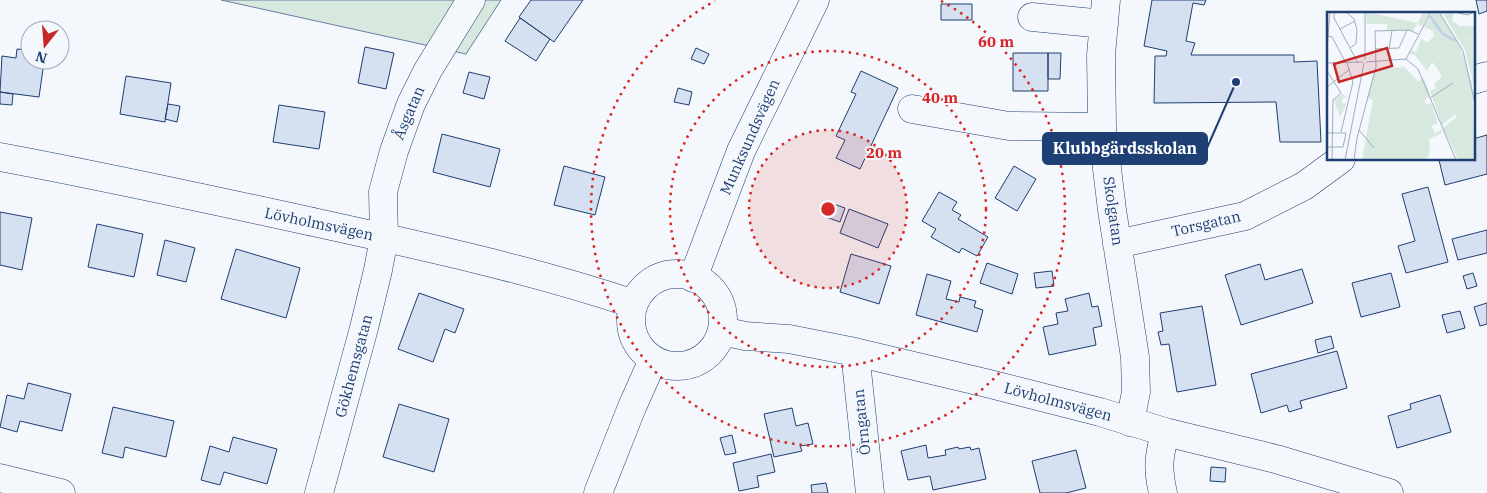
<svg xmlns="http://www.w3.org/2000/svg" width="1487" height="493" font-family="'IBM Plex Serif',serif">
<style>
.green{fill:#d7e8df;stroke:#687fa3}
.building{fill:#d5e0f0;stroke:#1d3f73}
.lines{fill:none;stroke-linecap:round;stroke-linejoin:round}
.minor-casing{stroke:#1d3f73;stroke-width:29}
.minor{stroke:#f4f7fb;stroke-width:28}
.ring{fill:none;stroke:#d62828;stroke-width:2.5;stroke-dasharray:2.5 5}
.labels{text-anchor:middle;stroke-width:4;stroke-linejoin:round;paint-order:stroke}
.street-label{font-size:15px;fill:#1d3f73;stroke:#f4f7fb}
.inset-river{fill:none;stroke:#bed0e5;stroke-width:2.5}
.inset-road{fill:none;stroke:#9eadc5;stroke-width:1}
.view{fill:#c62828;fill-opacity:0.15;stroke:#c62828;stroke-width:2.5}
.inset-edge{fill:none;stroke:#1d3f73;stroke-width:2.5}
.centre{fill:#d62828;stroke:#f4f7fb;stroke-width:2.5}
.ring-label{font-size:15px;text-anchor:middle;font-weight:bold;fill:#d62828;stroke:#f4f7fb;stroke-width:4;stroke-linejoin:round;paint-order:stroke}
.leader{fill:none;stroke:#1d3f73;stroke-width:2}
.callout-dot{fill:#1d3f73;stroke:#f4f7fb;stroke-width:2}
.callout{fill:#1d3f73;stroke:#1d3f73;stroke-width:2}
.callout-label{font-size:16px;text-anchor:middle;font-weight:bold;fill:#fff}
</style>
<rect width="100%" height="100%" fill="#f4f7fb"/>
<path class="green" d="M221,0H501L466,54Z"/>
<path class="building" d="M531,0H583L554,42L519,17Z
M1152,0H1206L1204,5L1193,3L1186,41L1195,43L1191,55H1294V62L1317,61L1321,142H1280L1276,102L1154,103L1155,56H1166L1167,51L1144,46Z
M1476,0H1487V11L1479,14Z
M941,4H972V20H941Z
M520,18L550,39L536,61L505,41Z
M365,47L394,53L386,89L358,83Z
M696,48L709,54L704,64L691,59Z
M17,49L29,50L27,59L44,62L39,97L0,92L2,56L16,58Z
M1013,53H1048V91H1013Z
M1048,53H1061L1060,79H1048Z
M861,71L898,88L860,169L836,158L845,140L836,136L856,94L851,92Z
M469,72L490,77L484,99L463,93Z
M126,76L171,83L165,122L120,114Z
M678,88L692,92L689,105L674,102Z
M0,92L13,94L12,105L0,104Z
M168,104L180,106L177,122L165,119Z
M279,105L325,112L319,149L273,142Z
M442,134L500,149L490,187L433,172Z
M1487,135V174L1445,185L1439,160L1473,159V139Z
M564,166L605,177L595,215L554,205Z
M1014,166L1036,179L1017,211L995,198Z
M1428,187L1448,262L1406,273L1398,246L1415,241L1402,194Z
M939,192L957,202L952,210L961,215L958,219L988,237L977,256L962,248L959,253L931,237L936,229L922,221Z
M828,202L845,208L840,222L823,216Z
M849,209L888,224L878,248L840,233Z
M0,212L32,218L22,270L0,265Z
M97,224L143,234L134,277L88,267Z
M1487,230V253L1458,260L1452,239Z
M165,240L195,248L186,282L157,275Z
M236,249L300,268L286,318L221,299Z
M851,254L891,266L879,304L840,292Z
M987,263L1018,274L1012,294L980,283Z
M1260,264L1265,280L1302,269L1313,303L1241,325L1225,275Z
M1052,271L1054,286L1036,288L1034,273Z
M1391,273L1400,307L1361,317L1352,283Z
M1473,273L1477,286L1467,289L1463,276Z
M927,274L951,281L946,299L959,302L960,297L976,301L974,307L983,310L977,332L916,315Z
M419,293L464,309L455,333L445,329L433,362L398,349Z
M1089,293L1092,307L1098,306L1102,326L1093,328L1096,345L1049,355L1043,327L1058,324L1056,313L1068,311L1065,299Z
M1487,303V324L1480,326L1474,307Z
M1202,306L1216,385L1177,392L1169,344L1161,345L1158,332L1163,331L1160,313Z
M1460,311L1465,328L1447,333L1442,315Z
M1331,336L1334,348L1318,353L1315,340Z
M1337,351L1347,388L1300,401L1302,408L1289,412L1287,405L1261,413L1251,374Z
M28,383L71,394L62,431L20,421L17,432L0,427L7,395L24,399Z
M1440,395L1451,432L1397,448L1388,416L1411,409L1410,404Z
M399,404L449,419L434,472L383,457Z
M113,407L174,421L166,457L125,447L123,458L102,453Z
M792,408L796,426L808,423L813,444L800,446L802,451L774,457L764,414Z
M732,435L736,453L725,455L720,438Z
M233,437L277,449L267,484L224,472L220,485L201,480L210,446L229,452Z
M926,445L928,458L946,455L945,450L958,447L959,449L970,447L971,450L979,448L986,479L933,490L930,476L908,480L901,451Z
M1076,450L1086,488L1066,493H1040L1032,461Z
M771,454L775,472L757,476L759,487L739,491L733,463Z
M1211,467L1226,468L1225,482L1210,481Z
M826,483L828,493H812L811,485Z"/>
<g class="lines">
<defs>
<path id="minor" d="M1106,0L1101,55L1102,127L1112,210L1135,357L1136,392L1130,422
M1032,17L1104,24
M1473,80L1487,76
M912,109L1009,126L1102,127
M0,157C102,176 203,198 304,220C414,244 526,268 634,304
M1117,244L1245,216L1304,186L1341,159
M631 320a46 46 0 1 1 92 0a46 46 0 1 1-92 0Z
M693,278L741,151L815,0
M722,331L745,336L789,339L855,352L990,384L1100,412L1165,432L1276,459L1389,493
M855,352L870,493
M0,478L61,493
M319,493L364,328L378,270L384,238L383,192L394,151L411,104L428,70L471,0
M598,493L632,407L653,360
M1163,493C1157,467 1159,457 1165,432"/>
</defs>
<use href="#minor" class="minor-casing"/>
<use href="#minor" class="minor"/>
</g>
<circle cx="828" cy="209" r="79" fill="#d62828" fill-opacity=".12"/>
<g class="ring">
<circle cx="828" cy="209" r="79"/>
<circle cx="828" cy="209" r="158"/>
<path d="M941 1A237 237 0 1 1 715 1"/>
</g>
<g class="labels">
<g class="street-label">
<text transform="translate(409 113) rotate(-67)" y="5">Åsgatan</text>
<text transform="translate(750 137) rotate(-66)" y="5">Munksundsvägen</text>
<text transform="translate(1113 211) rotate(82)" y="5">Skolgatan</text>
<text transform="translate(319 224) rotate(12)" y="5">Lövholmsvägen</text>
<text transform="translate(1206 224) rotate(-13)" y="5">Torsgatan</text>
<text transform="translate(354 366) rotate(-75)" y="5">Gökhemsgatan</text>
<text transform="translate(1058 402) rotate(15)" y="5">Lövholmsvägen</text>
<text transform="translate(862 422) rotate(-96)" y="5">Örngatan</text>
</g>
</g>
<g transform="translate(1327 12)">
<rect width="148" height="148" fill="#f4f7fb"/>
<path d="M39,0L91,11L96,0H104L95,14L90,12L86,19L60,18V12H40ZM106,0H112L132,32L145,71L147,147H131L116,116L130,105L128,102L115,113L103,79L109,76L107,72L115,65L110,56L105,50L100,59L88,43L83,42L84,38L89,40L94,27L101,30L107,24L106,19L97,15ZM115,0L127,1L125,9L133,14H147V28L138,26L147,29V74L138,38ZM77,55L91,69L97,66L103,83L97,89L99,92L104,91L111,111L104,114L108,121L114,118L115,121L102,127L103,141L99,147L35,148L46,88L40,86L48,57ZM15,82L22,86L16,85L15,90L19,93L13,105L7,88Z" fill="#d7e8df"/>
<path class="inset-river" d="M103,4L115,21L128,29"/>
<path class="inset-road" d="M7,0V6L31,51M19,0L27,7L30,18L29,32L23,36M38,0V48M112,0L136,39L148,92M127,0L141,3L146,0M13,17L28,9M0,24L5,25L19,51M0,36L3,0M48,37L72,36L80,18M62,37L65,19M79,47L104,0M39,50L79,47L91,57L129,148M0,51L36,50M0,59L14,81M0,75L23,57M103,86L126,71M32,118L47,136M14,120L26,70L20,51M0,121H19L16,135H0M5,148L6,88L14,81M18,148L37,51M27,148L30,126L49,55L48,19L82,18L91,22"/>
<path class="view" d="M60,36L65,54L12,70L7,52Z"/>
<rect width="148" height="148" class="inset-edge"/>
</g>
<circle cx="828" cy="209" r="8" class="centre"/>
<g class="ring-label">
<text x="996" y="47">60 m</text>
<text x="940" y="103">40 m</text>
<text x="884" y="158">20 m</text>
</g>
<path class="leader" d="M1236 82L1207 148"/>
<circle class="callout-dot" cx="1236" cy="82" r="5"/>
<rect class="callout" x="1043" y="133" width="164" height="31" rx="5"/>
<g class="callout-label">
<text x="1125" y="154">Klubbgärdsskolan</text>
</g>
<g transform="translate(45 45) rotate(197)"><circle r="24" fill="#f4f7fb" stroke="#9eadc5"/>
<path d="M0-4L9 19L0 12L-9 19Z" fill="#c62828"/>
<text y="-8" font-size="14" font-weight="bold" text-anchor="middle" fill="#1d3f73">N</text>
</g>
</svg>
